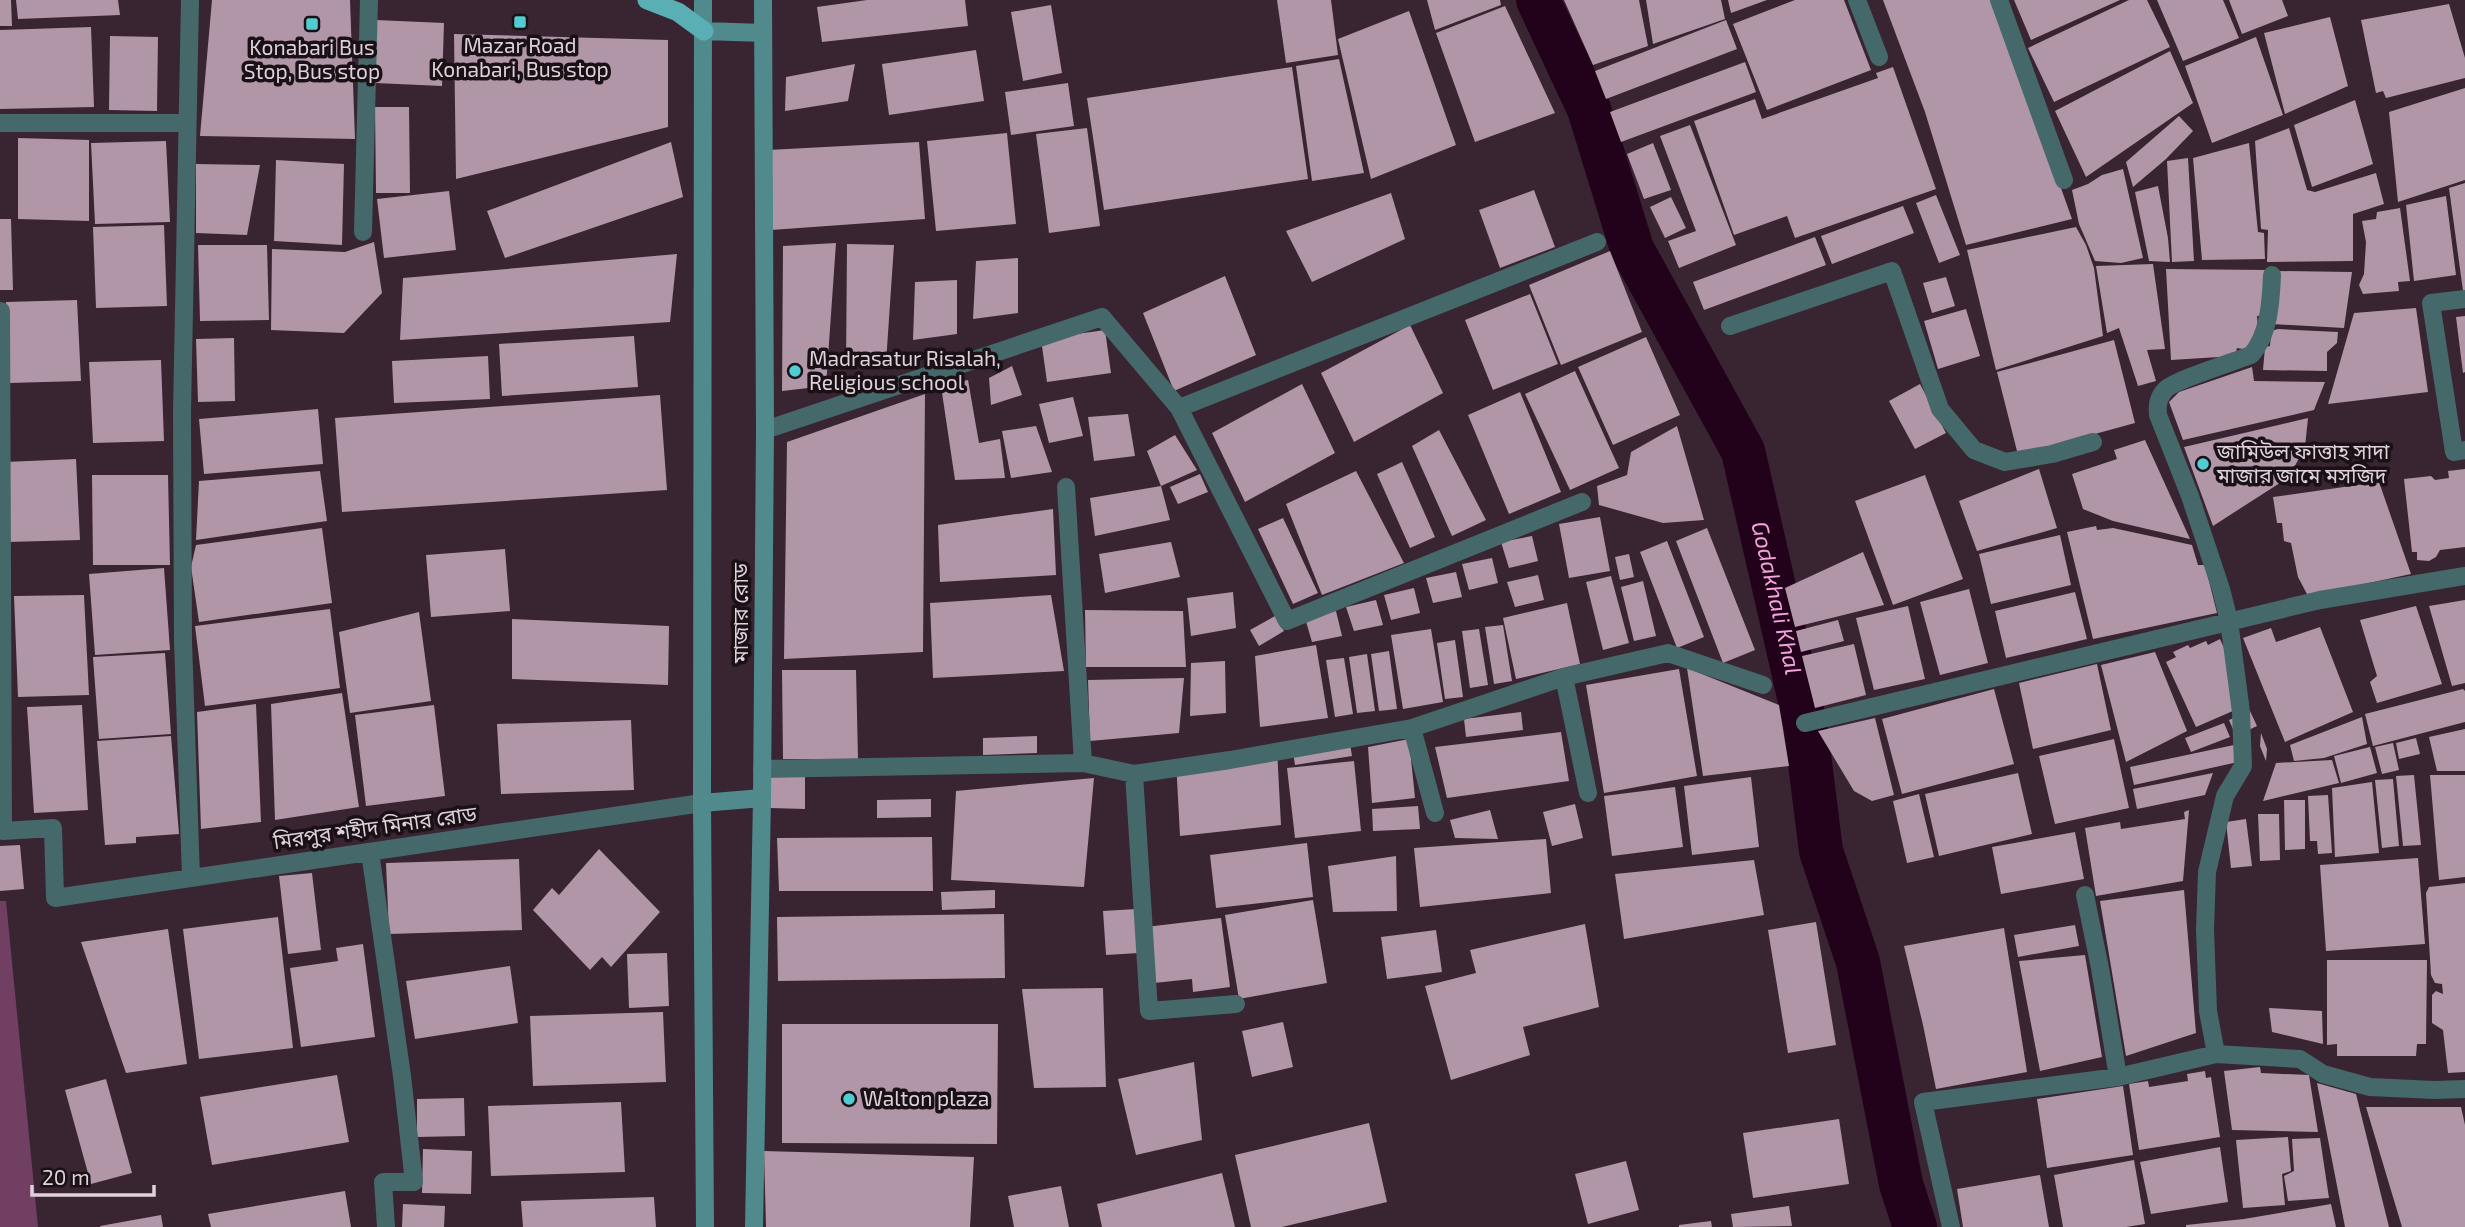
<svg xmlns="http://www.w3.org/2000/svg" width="2465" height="1227" font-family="'Exo 2','Noto Sans Bengali',sans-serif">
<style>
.green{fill:#703f62}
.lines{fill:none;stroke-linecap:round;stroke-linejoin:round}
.canal{stroke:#22011b;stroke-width:44}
.building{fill:#b096a7}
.minor{stroke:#45686a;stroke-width:18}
.secondary{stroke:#508a8d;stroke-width:18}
.trunk{stroke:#5aafb4;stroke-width:19}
.poi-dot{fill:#51ccd3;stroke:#1a1117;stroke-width:2.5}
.labels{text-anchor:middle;stroke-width:7;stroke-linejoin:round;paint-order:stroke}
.poi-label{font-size:21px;fill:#dfd1da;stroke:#1a1117;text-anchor:start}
.street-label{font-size:21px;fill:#dfd1da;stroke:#1a1117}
.water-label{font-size:23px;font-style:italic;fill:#f4a3dc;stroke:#1a1117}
</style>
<rect width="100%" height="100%" fill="#392432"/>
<path class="green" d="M0,901H6L38,1227H0Z"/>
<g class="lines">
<path class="canal" id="s1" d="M1538,0L1589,109L1632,249L1743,451L1805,723L1821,851L1858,962L1901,1184L1915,1227"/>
</g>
<path class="building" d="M0,0H11L12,26H0Z
M16,0H118L120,15L18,19Z
M212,0H350L355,139L200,136Z
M867,0H965L968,26L822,42L817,7Z
M1277,0H1331L1338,55L1286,63Z
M1427,0H1500L1501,5L1435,30Z
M1564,0H1639L1648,46L1593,65Z
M1646,0H1721L1725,19L1653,44Z
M1728,0H1767L1731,13Z
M1795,0H1844L1871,70L1767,110L1733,24Z
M1883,0H1994L2072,219L1966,245L1925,112Z
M2014,0H2120L2031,40Z
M2129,0H2147L2170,47L2054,102L2028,48Z
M2157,0H2223L2239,38L2183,61Z
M2229,0H2282L2288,16L2242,34Z
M2449,4L2465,58V78L2386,98L2383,91L2376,93L2361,20Z
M1051,5L1062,73L1023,81L1011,12Z
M1505,6L1555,113L1475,142L1436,33Z
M1409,11L1456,145L1371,179L1338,39Z
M2330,17L2348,86L2285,114L2264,33Z
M376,20L444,23L442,86L375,83Z
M1726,20L1737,49L1606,99L1595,71Z
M91,27L94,107L0,109V30Z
M454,34L668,40V127L456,179Z
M110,36L158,37L157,111L109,110Z
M2256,37L2283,115L2212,143L2185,66Z
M976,50L984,101L889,115L882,64Z
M2170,51L2193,103L2086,177L2055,111Z
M1339,59L1364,173L1312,181L1296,66Z
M1745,62L1756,92L1621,142L1610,112Z
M855,64L848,101L785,111L786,77Z
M1292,67L1308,179L1104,210L1087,98Z
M1893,67L1936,189L1795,238L1787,216L1734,235L1694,121L1755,99L1762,119L1878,78L1876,73Z
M1068,83L1074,126L1011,135L1005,92Z
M2465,88V180L2398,202L2389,112Z
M2355,100L2373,164L2312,187L2294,125Z
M375,107H409L410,193H376Z
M2179,116L2193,131L2166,159L2133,187L2126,162Z
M1690,125L1736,245L1679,268L1668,241L1696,231L1660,136Z
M1087,128L1100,226L1049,233L1036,134Z
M2289,128L2307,190L2315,192L2376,173L2384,204L2353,214V261L2267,262L2268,230L2261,229L2255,141Z
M1007,133L1016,224L936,231L927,141Z
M18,138L89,140V221L18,219Z
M166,141L170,222L95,224L91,143Z
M671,142L683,197L505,258L487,211Z
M919,142L925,219L771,230L768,150Z
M1653,143L1671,190L1644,199L1627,154Z
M2249,143L2258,232L2264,233L2265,259L2202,260L2193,158Z
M2188,158L2194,261L2172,262L2167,161Z
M276,160L344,164L342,245L274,241Z
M196,164L260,165L247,235L196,233Z
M2123,169L2143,258L2121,263L2095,261L2079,224L2072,190L2088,184L2102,175Z
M2465,183V291H2463L2449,188Z
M2158,186L2168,238L2170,262L2149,261L2135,192Z
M1534,190L1555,247L1500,268L1479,210Z
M449,191L456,250L384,258L377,199Z
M1391,193L1405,239L1312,282L1286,231Z
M1936,195L1960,255L1939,263L1916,203Z
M2446,196L2456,275L2414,281L2406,205Z
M1671,197L1686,228L1665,238L1650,207Z
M1903,206L1914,233L1832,264L1821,236Z
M2400,208L2410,281L2398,282L2399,291L2363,294L2359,285L2364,274L2366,242L2362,221L2376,219L2377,212Z
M0,219H11L13,290H0Z
M164,225L167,306L96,308L93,227Z
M2076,227L2086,245L2094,268L2103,336L1996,370L1967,250Z
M1815,237L1826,265L1704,310L1693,282Z
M374,242L382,293L344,333L271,330L272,249L345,252Z
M836,243L826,386L782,391L783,246Z
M847,244L894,245L886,363L846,369Z
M198,245H267L269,320L200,321Z
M1610,251L1642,332L1561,365L1529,285Z
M677,254L670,322L400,340L403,278Z
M1018,258V313L973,319L976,261Z
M2153,264L2165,349L2147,350L2156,381L2138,386L2119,328L2107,333L2096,266Z
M2166,269L2266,270V315L2257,316L2258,329L2254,343L2243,349L2237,348L2235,356L2171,360Z
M2278,271L2352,272L2344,328L2272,324Z
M1225,276L1256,355L1174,391L1143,313Z
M1946,277L1955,306L1932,313L1923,283Z
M957,280V334L913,340L915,282Z
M1530,294L1558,364L1493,390L1465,320Z
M77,300L81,381L9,383L6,302Z
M2416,308L2428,392L2328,404L2354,313Z
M1966,309L1980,356L1938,369L1924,321Z
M2465,316V372L2463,373L2456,317Z
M1410,325L1443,393L1354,442L1321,373Z
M2278,329L2338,332L2337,343L2327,352V371L2263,370L2265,347L2270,346L2271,331Z
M1105,330L1111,373L1047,382L1041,339Z
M634,336L638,387L502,396L499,344Z
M1646,337L1680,415L1613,445L1578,367Z
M234,338L235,401L198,402L196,339Z
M2114,340L2135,423L2018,455L1997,372Z
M488,356L490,399L394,403L392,361Z
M161,360L164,441L93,443L89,362Z
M1012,366L1022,395L991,405L989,378Z
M2252,367L2254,381L2325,382L2314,410L2183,440L2169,402L2179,392Z
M1575,371L1619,468L1570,490L1525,394Z
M968,380L979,443L1000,439L1005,478L955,480L941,386Z
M1302,384L1335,453L1245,502L1212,433Z
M1920,384L1946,433L1915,449L1889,401Z
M1520,392L1561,492L1509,514L1468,415Z
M925,394L923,652L784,659L787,442Z
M660,395L667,490L342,512L335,418Z
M1073,397L1083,436L1049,443L1039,404Z
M318,409L323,464L204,474L199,419Z
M1128,414L1135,456L1094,461L1088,417Z
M2308,418L2305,447L2289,477L2213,526L2184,447Z
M1036,426L1052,472L1011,478L1002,431Z
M1677,426L1704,520L1663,523L1599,505L1597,486L1627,475L1631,452Z
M1439,430L1486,520L1452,536L1412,446Z
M1175,435L1197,470L1161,486L1147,451Z
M2145,440L2190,539L2113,521L2083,509L2072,474L2117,459L2114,450Z
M76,459L80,540L8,542L5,462Z
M1402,462L1435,537L1410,548L1377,474Z
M2039,469L2057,528L1977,551L1959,501Z
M2465,469V547L2440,550L2436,557L2429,561L2417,560V552H2412L2404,479L2431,476L2435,480L2449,478L2448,471Z
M320,471L327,521L196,540L199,481Z
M1356,471L1404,563L1322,595L1286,504Z
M1200,474L1208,492L1178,504L1170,487Z
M92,475H168L170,565H93Z
M1925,475L1963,579L1893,605L1855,501Z
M2379,482L2411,574L2308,596L2298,577L2291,543L2284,541L2282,523H2277L2273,497Z
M1161,486L1170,520L1095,536L1090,498Z
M1053,509L1056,575L940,582L938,525Z
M1600,517L1610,571L1569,578L1559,524Z
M1283,518L1318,593L1293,604L1258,529Z
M2096,526L2097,530L2113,528L2192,545L2198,565H2205L2217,613L2093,639L2067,532Z
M322,528L332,603L199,622L191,567L196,545Z
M1707,528L1755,650L1723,663L1676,541Z
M2060,535L2071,585L1991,604L1979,554Z
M1532,536L1538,561L1509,568L1501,542Z
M1667,541L1704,637L1677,648L1640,552Z
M1171,542L1180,577L1105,593L1099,554Z
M505,549L510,611L431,617L426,555Z
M1863,552L1884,605L1795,627L1785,588Z
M1629,554L1634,577L1620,580L1615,557Z
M1492,558L1498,583L1469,590L1462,564Z
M164,568L170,650L95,655L89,574Z
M1456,572L1462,597L1433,603L1426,578Z
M1538,575L1544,600L1515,607L1507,582Z
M1611,576L1629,643L1603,650L1586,582Z
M1643,581L1656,636L1634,641L1621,587Z
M1414,588L1420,613L1391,620L1384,595Z
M1969,589L1988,663L1940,675L1920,602Z
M1233,592L1236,628L1191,636L1187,598Z
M2075,592L2087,639L2006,658L1995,611Z
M84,595L89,695L18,697L14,596Z
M1051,595L1064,671L933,678L930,603Z
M1376,600L1383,625L1354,631L1346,607Z
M2465,600V683L2452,686L2429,606Z
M1567,603L1580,664L1516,679L1503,618Z
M1908,606L1925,679L1874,690L1856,618Z
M2416,606L2442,684L2377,703L2370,682L2377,676L2360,620Z
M330,609L340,688L205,706L195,626Z
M1085,610L1183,611L1186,667H1086Z
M1336,611L1342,636L1312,642L1305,618Z
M419,612L431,701L350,713L339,632Z
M1275,616L1284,631L1259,646L1250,630Z
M512,619L669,626L668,685L512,679Z
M1838,620L1844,641L1801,652L1796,631Z
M1503,625L1512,681L1494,684L1485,627Z
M2320,627L2353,712L2285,742L2243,638L2271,628L2276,642Z
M1431,629L1443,702L1403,709L1391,635Z
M1479,629L1488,685L1470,688L1462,631Z
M2220,639L2249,704L2196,727L2166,662L2176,657L2173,652L2188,645L2190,648L2206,641L2208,645Z
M1455,640L1463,697L1445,699L1437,643Z
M1854,644L1866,695L1815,708L1802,656Z
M1316,645L1328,718L1260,727L1255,656Z
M1389,651L1397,709L1379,711L1371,654Z
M2155,652L2187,731L2126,762L2101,665Z
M165,653L171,734L99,739L93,657Z
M1367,654L1375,711L1357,713L1349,657Z
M1344,658L1353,714L1335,717L1326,660Z
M1225,661L1226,713L1190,716L1191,663Z
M2097,664L2111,730L2033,749L2019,683Z
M1687,668L1779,705L1789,766L1703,776Z
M1679,669L1697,776L1604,793L1586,685Z
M782,670H856L858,759H783Z
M1184,678L1179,733L1090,741L1088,680Z
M1994,689L2014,764L1902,794L1882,719Z
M2463,689L2465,691V722L2373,746L2365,714Z
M342,693L359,807L275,820L271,704Z
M256,704L261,822L201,829L197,712Z
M82,705L88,810L34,813L27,707Z
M434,705L445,796L366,806L355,715Z
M2250,711L2257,726L2236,736L2229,720Z
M1521,712L1523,730L1466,737L1464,719Z
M2362,717L2367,744L2324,758L2294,761L2290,745Z
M1875,718L1894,795L1872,801L1854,791L1818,731Z
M631,720L634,790L501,794L497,724Z
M2224,723L2230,737L2191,752L2185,738Z
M2465,729V771H2437L2429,737Z
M1561,732L1569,781L1447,798L1435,747Z
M2261,733L2267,749L2266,761L2260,746Z
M171,736L179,834L136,837V843L105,845L97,741Z
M1037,736V753L983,755V738Z
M1349,738L1352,756L1295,765L1292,747Z
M2416,738L2420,754L2399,759L2396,743Z
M1409,739L1415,798L1372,803L1368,747Z
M2114,739L2129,808L2055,824L2039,756Z
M2393,743L2399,770L2382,774L2375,747Z
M2234,745L2238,762L2134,785L2130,767Z
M2370,747L2377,773L2341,783L2334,756Z
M1277,749L1281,825L1180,836L1176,760Z
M2332,760L2339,783L2263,801L2276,763Z
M1354,761L1361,831L1295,838L1287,768Z
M2018,773L2032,834L1939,856L1925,794Z
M2213,773L2205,795L2137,809L2133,789Z
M771,774H805V809L770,808Z
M2414,775L2421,845L2403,846L2396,776Z
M2430,775H2465V877L2439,880Z
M1751,777L1759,847L1692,855L1684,786Z
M1094,778L1084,887L951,880L956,791Z
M2393,779L2399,846L2382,848L2375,780Z
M2372,782L2379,853L2335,857L2332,788Z
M1675,787L1683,847L1612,856L1604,796Z
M1919,794L1934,857L1907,863L1893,801Z
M2328,795L2332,853L2318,854L2317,841H2310L2308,796Z
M931,799V817L877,818V800Z
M2284,800H2305V849L2285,850Z
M1575,804L1583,838L1552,846L1543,812Z
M1418,806L1420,829L1373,831L1372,809Z
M1490,810L1498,839L1455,838L1450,820Z
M2189,810L2183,881L2096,896L2085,828L2120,822L2121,829L2185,819L2184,812Z
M2258,814H2279L2280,860L2260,861Z
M2246,819L2252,866L2231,868L2226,822Z
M2075,832L2084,879L2001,894L1992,847Z
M932,837L933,891H779L777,838Z
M1546,839L1551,893L1420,907L1414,848Z
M1307,843L1313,897L1216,908L1210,855Z
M20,845L24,889L0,891V846Z
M599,849L660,912L611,967L602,957L590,970L533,910L552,888L559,895Z
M1396,856L1397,911L1333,912L1328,866Z
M2418,858L2425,944L2326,951L2320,865Z
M519,859L522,930L389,934L386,863Z
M1754,860L1764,915L1624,939L1615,874Z
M312,873L321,950L288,954L279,876Z
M2465,883V1072L2448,1073L2443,1030L2432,1023V995L2436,991L2443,994L2442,984L2435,983L2431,975L2426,893L2429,887Z
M995,890V908L942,910L941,892Z
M2184,890L2196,1033L2126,1056L2100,901Z
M1313,900L1327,983L1239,999L1225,915Z
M1136,909L1139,953L1106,955L1103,911Z
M1004,914L1005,978L778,981L777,917Z
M278,917L293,1048L199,1059L183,929Z
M1221,918L1230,987L1193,992L1192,979L1154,983L1146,927Z
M1816,922L1836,1045L1788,1053L1768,930Z
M1585,924L1599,1007L1523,1027L1530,1055L1451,1080L1425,986L1476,973L1470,950Z
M2075,925L2079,946L2018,957L2014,935Z
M2004,928L2027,1072L1936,1089L1923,1025L1904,946Z
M168,929L187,1064L126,1073L81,942Z
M1436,930L1442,972L1387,979L1381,937Z
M363,944L375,1037L301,1047L290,968L338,961L336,948Z
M667,953L669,1006L629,1008L627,954Z
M2085,955L2102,1057L2040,1071L2019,961Z
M2327,960H2427L2426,1044H2417L2416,1056H2337V1044L2327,1045Z
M510,966L518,1023L415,1039L406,981Z
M1103,988L1106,1087L1034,1088L1022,989Z
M2269,1008L2322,1011L2323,1044L2272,1032Z
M663,1012L666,1082L533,1086L530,1016Z
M1283,1022L1293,1067L1252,1077L1242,1031Z
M782,1024H998L997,1144L782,1143Z
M1194,1062L1202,1140L1136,1155L1118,1079Z
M2260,1067L2261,1073L2309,1075L2318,1132L2232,1130L2224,1071Z
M2205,1071L2206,1078L2211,1077L2220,1137L2139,1150L2129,1084L2148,1081L2149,1087L2188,1081L2187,1074Z
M337,1075L349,1142L212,1165L200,1097Z
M106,1079L132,1173L91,1184L65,1090Z
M2317,1083L2356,1094L2389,1227H2345Z
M2123,1086L2133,1155L2047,1168L2037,1099Z
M464,1098L465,1136L417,1137V1099Z
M621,1102L625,1172L491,1176L488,1106Z
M2366,1107H2461L2465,1125V1227H2402Z
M1839,1119L1849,1184L1753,1198L1743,1133Z
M1369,1123L1387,1202L1282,1227H1251L1235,1155Z
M2288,1137L2291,1171L2282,1174L2285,1205L2243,1208L2236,1140Z
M2320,1138L2329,1198L2288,1201L2284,1176L2294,1171L2292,1139Z
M2220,1147L2228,1202L2151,1214L2140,1162Z
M423,1149L472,1151L471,1194L422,1193Z
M764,1151L974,1157L970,1227H766Z
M2134,1160L2145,1224L2126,1227H2063L2054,1175Z
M1626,1161L1639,1210L1588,1224L1575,1174Z
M1222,1173L1235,1227H1102L1097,1204Z
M2040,1175L2049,1227H1963L1957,1189Z
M1061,1186L1069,1227H1014L1008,1196Z
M345,1191L351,1227H211L208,1214Z
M654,1197L656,1227H523L521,1201Z
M403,1204L445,1206L444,1227H402Z
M2331,1204L2336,1227H2186V1225L2244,1219Z
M1789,1206L1792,1226L1733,1227L1731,1214Z
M161,1215L163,1227H100V1226Z
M1711,1221L1712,1227H1679V1225Z"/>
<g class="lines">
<path class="minor" d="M190,0L182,413L183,641L191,878
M1857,0L1879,57
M1999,0L2064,180
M0,123H186
M363,232L369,0
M2465,299L2431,303L2454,452L2465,450
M1,311L3,831L53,828L55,898L702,803
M1730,326L1892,271L1940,409L1974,450L2005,462L2052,454L2093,442
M1179,408L1597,242
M765,430L1102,317L1179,408L1287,621L1582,502
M1066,487L1083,763
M1564,677L1588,793
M1805,723L2320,600L2465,576
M1412,728L1435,813
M762,769L1083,763L1134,774L1230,760L1412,728L1564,677L1668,653L1763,685
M1134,774L1149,1011L1236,1004
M370,852L402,1076L414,1182H383L386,1227
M2085,895L2100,968L2118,1077
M2216,1054L2208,1011L2205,929L2207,872L2225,796L2243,766L2241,712L2229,621L2221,589L2190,496L2158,415C2157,405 2158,398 2165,390C2172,381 2236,361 2251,355C2269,335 2271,301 2272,275
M1951,1227L1923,1102L2118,1077L2216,1054L2300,1059L2323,1074L2370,1087L2434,1090L2465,1089"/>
<path class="secondary" d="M703,0L702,803L705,1227
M704,31L763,33
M702,803L762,798
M754,1227L762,798L765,430L763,0"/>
<path class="trunk" d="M647,0L678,12L704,31"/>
</g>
<g class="poi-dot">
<rect x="513" y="15" width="14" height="14" rx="3.5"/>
<rect x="305" y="17" width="14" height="14" rx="3.5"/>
<circle cx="795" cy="371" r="7"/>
<circle cx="2203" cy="464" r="7"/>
<circle cx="849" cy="1099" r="7"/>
</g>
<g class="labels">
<g class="poi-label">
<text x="520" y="53" text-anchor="middle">Mazar Road<tspan x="520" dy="24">Konabari, Bus stop</tspan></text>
<text x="312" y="55" text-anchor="middle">Konabari Bus<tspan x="312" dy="24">Stop, Bus stop</tspan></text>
<text x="809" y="366">Madrasatur Risalah,<tspan x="809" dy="24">Religious school</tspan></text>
<text x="2217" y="459">জামিউল ফাত্তাহ সাদা<tspan x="2217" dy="24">মাজার জামে মসজিদ</tspan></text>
<text x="863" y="1106">Walton plaza</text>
</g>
<g class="street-label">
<text transform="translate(741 613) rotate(-90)" y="7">মাজার রোড</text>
<text transform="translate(375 828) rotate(-8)" y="7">মিরপুর শহীদ মিনার রোড</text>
</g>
<g class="water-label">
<text dy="8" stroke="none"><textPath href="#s1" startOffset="648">Godakhali Khal</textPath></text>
</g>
</g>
<path d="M32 1185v10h122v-10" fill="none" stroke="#dfd1da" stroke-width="3.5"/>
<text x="42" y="1185" font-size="21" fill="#dfd1da" stroke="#1a1117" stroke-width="5" paint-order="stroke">20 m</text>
</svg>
